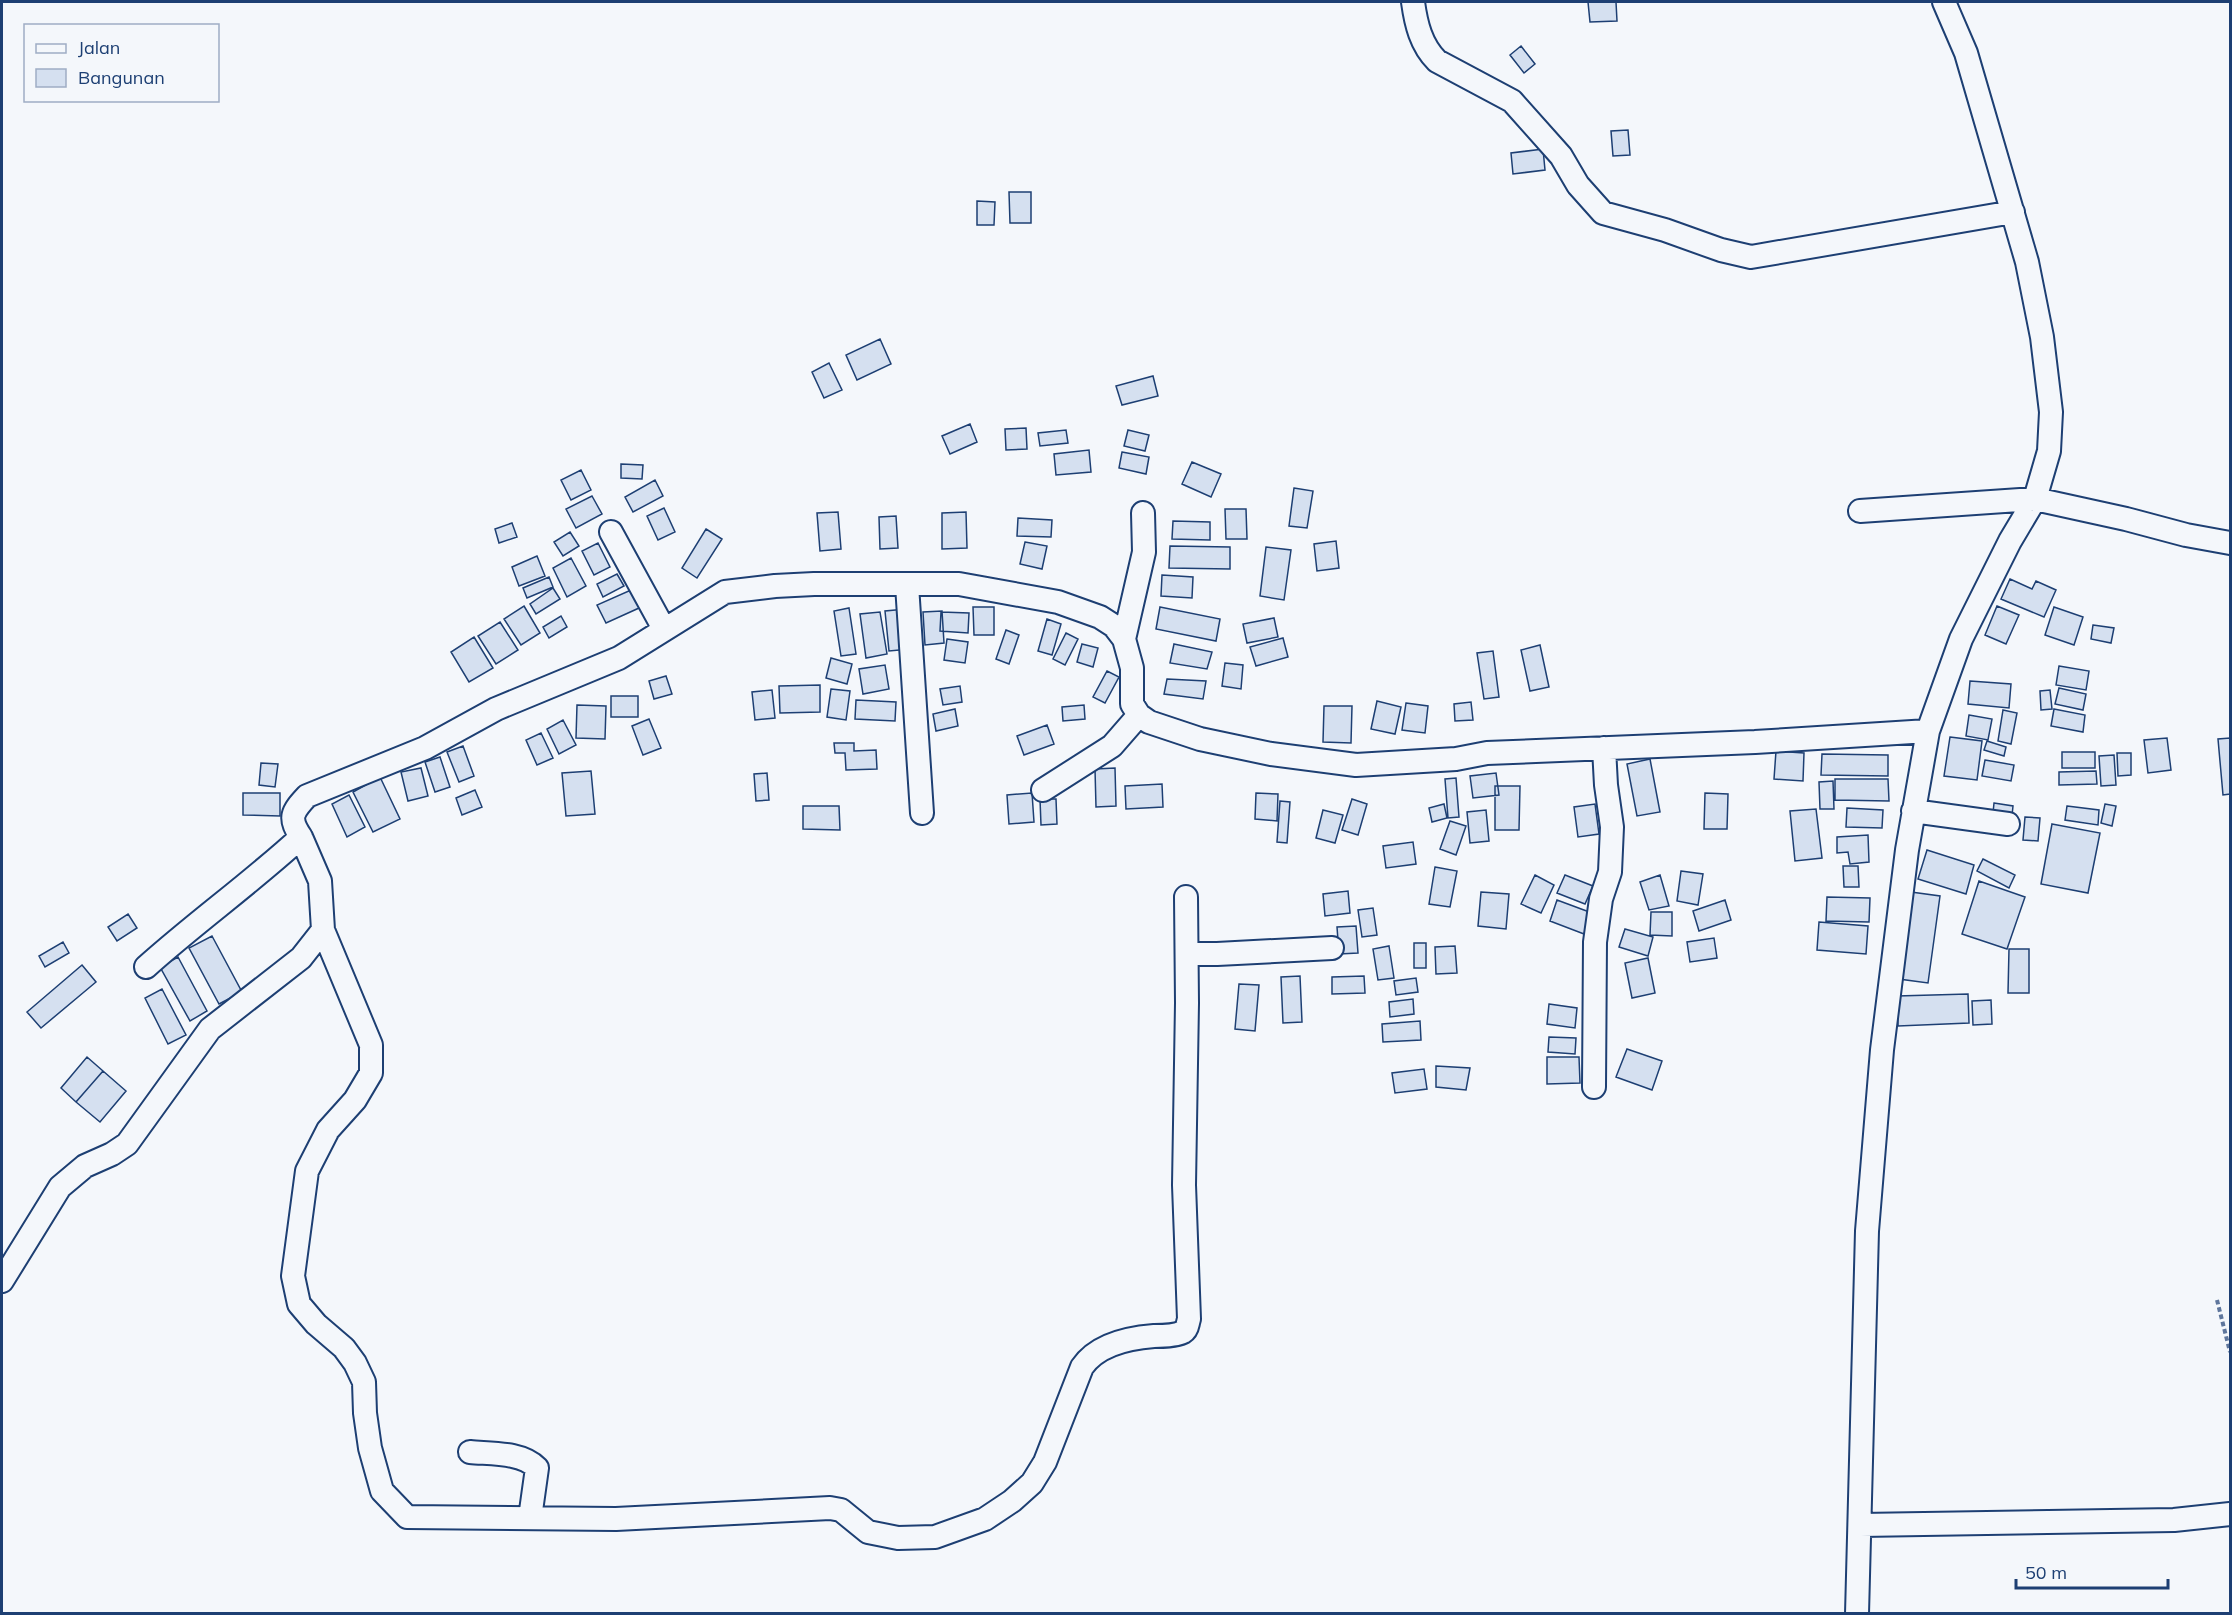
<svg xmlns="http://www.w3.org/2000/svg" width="2232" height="1615" font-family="Mulish,sans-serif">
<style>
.building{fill:#d5e0f0;stroke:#1d3f73;stroke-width:1.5}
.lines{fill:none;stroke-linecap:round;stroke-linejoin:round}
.minor-casing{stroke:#1d3f73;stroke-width:26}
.path{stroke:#5e769c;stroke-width:4;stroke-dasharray:4.5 3;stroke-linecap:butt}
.minor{stroke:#f4f7fb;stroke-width:22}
</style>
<rect width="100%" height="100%" fill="#f4f7fb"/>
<path class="building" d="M1588,2H1616L1617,21L1590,22Z
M1521,46L1535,64L1524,73L1510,55Z
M1628,130L1630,155L1613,156L1611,131Z
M1543,149L1545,170L1513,174L1511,153Z
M1009,192H1031V223H1010Z
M977,201L995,202L994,225H977Z
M880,339L891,364L857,380L846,355Z
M829,363L842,390L824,398L812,372Z
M1153,376L1158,396L1122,405L1116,386Z
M970,424L977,442L950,454L942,436Z
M1026,428L1027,449L1006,450L1005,429Z
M1066,430L1068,443L1040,446L1038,433Z
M1128,430L1149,435L1145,451L1124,446Z
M1089,450L1091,472L1056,475L1054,454Z
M1122,452L1149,457L1146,474L1119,468Z
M1192,462L1221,474L1211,497L1182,484Z
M621,464L643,465L642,479L621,478Z
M581,470L591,490L571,500L561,480Z
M655,480L663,496L633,512L625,497Z
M1294,488L1313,491L1307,528L1289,526Z
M592,496L602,514L576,528L566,509Z
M664,508L675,532L658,540L647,516Z
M1225,509H1246L1247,539H1226Z
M838,512L841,549L820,551L817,513Z
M966,512L967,548L942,549V513Z
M896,516L898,548L880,549L879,517Z
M1018,518L1052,520L1051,537L1017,536Z
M1173,521L1210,522V540L1172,539Z
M512,523L517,537L499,543L495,529Z
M706,529L722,539L697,578L682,568Z
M570,532L579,546L563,556L554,542Z
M1336,541L1339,568L1317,571L1314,544Z
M1025,542L1047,546L1042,569L1020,564Z
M598,543L610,567L594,575L582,551Z
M1170,546L1230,547V569L1169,568Z
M1266,547L1291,550L1284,600L1260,596Z
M537,556L545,576L519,586L512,567Z
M571,558L586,586L567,597L553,568Z
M617,574L624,586L603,597L597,584Z
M1162,575L1193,577L1192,598L1161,596Z
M549,577L553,587L527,598L523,588Z
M2010,579L2032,589L2036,581L2056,590L2044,617L2001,599Z
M553,588L560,599L536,614L530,604Z
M631,590L639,608L606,623L597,605Z
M524,606L540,633L521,645L504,619Z
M1997,606L2019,615L2006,644L1985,635Z
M973,607H994V635H974Z
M1160,607L1220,619L1216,641L1156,629Z
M2054,607L2083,617L2074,645L2045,635Z
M849,608L856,654L841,656L834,611Z
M906,609L910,649L889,651L885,611Z
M942,611L944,643L925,645L923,612Z
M880,612L887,654L866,658L860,614Z
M941,612L969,613L968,633L940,631Z
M561,616L567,627L549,638L543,627Z
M1274,618L1278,637L1247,643L1243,624Z
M1047,619L1061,624L1052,655L1038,651Z
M500,622L518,650L496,664L478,636Z
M2093,625L2114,628L2111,643L2091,639Z
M1006,630L1019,635L1009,664L996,659Z
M1066,633L1078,639L1065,665L1053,659Z
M474,637L493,668L469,682L451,652Z
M1283,638L1288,657L1256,666L1250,647Z
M947,639L968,642L965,663L944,660Z
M1082,644L1098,648L1093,667L1077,662Z
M1174,644L1212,652L1207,669L1170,663Z
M1540,645L1549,687L1530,691L1521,650Z
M1493,651L1499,697L1484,699L1477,653Z
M831,658L852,664L847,684L826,678Z
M1225,663L1243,665L1241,689L1222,686Z
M885,665L889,689L863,694L859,669Z
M2059,666L2089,671L2086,690L2056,685Z
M1107,671L1119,677L1105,703L1093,697Z
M666,676L672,694L654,699L649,681Z
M1167,679L1206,681L1203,699L1164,694Z
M1970,681L2011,684L2009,708L1968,704Z
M820,685V712L780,713L779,686Z
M960,686L962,702L943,705L940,689Z
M2059,688L2086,694L2083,710L2055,704Z
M831,689L850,691L846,720L827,717Z
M772,690L775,718L755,720L752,692Z
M2050,690L2052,709L2041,710L2040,691Z
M611,696H638V717H611Z
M856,700L896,702L895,721L855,719Z
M1377,701L1401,707L1395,734L1371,729Z
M1471,702L1473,720L1455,721L1454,704Z
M1406,703L1428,706L1425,733L1402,730Z
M577,705L606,706L605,739L576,738Z
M1084,705L1085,719L1063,721L1062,707Z
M1324,706H1352L1351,743L1323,742Z
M955,709L958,726L936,731L933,714Z
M2054,709L2085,715L2083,732L2051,726Z
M2003,710L2017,713L2011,744L1998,741Z
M1969,715L1992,719L1988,740L1966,736Z
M649,719L661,748L643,755L632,726Z
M563,720L576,745L559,754L547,729Z
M1047,725L1054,744L1024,755L1017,736Z
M541,733L553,758L537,765L526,740Z
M1950,737L1982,741L1977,780L1944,776Z
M2167,738L2171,770L2148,773L2144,740Z
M2230,738V794L2223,795L2218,739Z
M1987,741L2006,747L2004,756L1984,750Z
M834,743H854V751L876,750L877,769L846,770L845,753H835Z
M463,746L474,776L459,782L447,752Z
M1776,751L1804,753L1803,781L1774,779Z
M2062,752H2095V768H2062Z
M2117,753H2131V775L2118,776Z
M1822,754L1888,755V776L1821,775Z
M2114,755L2116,785L2101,786L2099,756Z
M440,757L450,787L435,792L425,762Z
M1650,759L1660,812L1637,816L1627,764Z
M1985,760L2014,765L2011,781L1982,776Z
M261,763L278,764L275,787L259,785Z
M421,768L428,796L408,801L401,772Z
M1115,768L1116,806L1096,807L1095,769Z
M591,771L595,814L566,816L562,773Z
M2096,771L2097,784L2059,785V772Z
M767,773L769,800L756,801L754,774Z
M1496,773L1499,795L1473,798L1470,776Z
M380,777L400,819L373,832L353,792Z
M1456,778L1459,817L1448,818L1445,779Z
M1835,779H1888L1889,801L1835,800Z
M1833,781L1834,809H1820L1819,782Z
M1162,784L1163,807L1126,809L1125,786Z
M1495,786H1520L1519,830H1495Z
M475,790L482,807L462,815L456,798Z
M243,793H280V816L243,815Z
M1032,793L1034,822L1009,824L1007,795Z
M1256,793L1278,794L1277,821L1255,819Z
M1705,793L1728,794L1727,829H1704Z
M349,795L365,827L347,837L332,804Z
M1040,799H1056L1057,824L1041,825Z
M1352,799L1367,804L1358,835L1342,830Z
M1280,801L1290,802L1287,843L1277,842Z
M1994,803L2013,806L2012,816L1993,813Z
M1444,804L1447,818L1432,822L1429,808Z
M1595,804L1599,834L1578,837L1574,807Z
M2105,804L2116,806L2112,826L2101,823Z
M803,806H839L840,830L803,829Z
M2067,806L2099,810L2098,825L2065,820Z
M1847,808L1883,810L1882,828L1846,827Z
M1816,809L1822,858L1795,861L1790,811Z
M1323,810L1343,815L1335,843L1316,838Z
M1486,810L1489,841L1470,843L1467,812Z
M2025,817L2040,818L2038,841L2023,840Z
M1450,821L1466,826L1456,855L1440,849Z
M2052,824L2100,833L2088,893L2041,884Z
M1868,835L1869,862L1850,864L1848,852L1837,853V837Z
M1413,842L1416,864L1386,868L1383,846Z
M1927,850L1974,865L1966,894L1918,879Z
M1983,859L2015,875L2009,888L1977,871Z
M1843,866H1858L1859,887H1844Z
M1435,867L1457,871L1450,907L1429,904Z
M1681,871L1703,874L1698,905L1677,901Z
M1535,875L1554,885L1541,913L1521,904Z
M1565,875L1593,886L1585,904L1557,893Z
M1660,875L1669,906L1649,910L1640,882Z
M1979,881L2025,897L2007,949L1962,934Z
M1348,891L1350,913L1325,916L1323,894Z
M1481,892L1509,894L1506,929L1478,926Z
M1911,892L1940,896L1928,983L1899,979Z
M1827,897L1870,898L1869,922L1826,921Z
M1557,900L1592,913L1584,934L1550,921Z
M1725,900L1731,920L1699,931L1693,911Z
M1373,908L1377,935L1362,937L1358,910Z
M1651,912H1672V936L1650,935Z
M128,914L137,928L117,941L108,927Z
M1819,922L1868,926L1866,954L1817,950Z
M1356,926L1358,953L1339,954L1337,927Z
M1625,929L1653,937L1648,956L1619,947Z
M212,936L242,992L219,1004L189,948Z
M1714,938L1717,958L1690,962L1687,942Z
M63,942L69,953L45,967L39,956Z
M1414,943H1426V968H1414Z
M1389,946L1394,978L1378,980L1373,949Z
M1455,946L1457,973L1436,974L1435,947Z
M2009,949H2029V993H2008Z
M178,957L207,1011L190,1021L160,967Z
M1648,958L1655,993L1632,998L1625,963Z
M82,965L96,982L41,1028L27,1012Z
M1300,976L1302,1022L1283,1023L1281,977Z
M1364,976L1365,993L1332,994V977Z
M1416,978L1418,992L1396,995L1394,981Z
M1239,984L1259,985L1255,1031L1235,1029Z
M162,989L186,1035L168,1044L145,998Z
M1968,994L1969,1023L1898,1026L1897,996Z
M1413,999L1414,1014L1390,1017L1389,1002Z
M1991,1000L1992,1024L1973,1025L1972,1001Z
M1549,1004L1577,1008L1575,1028L1547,1024Z
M1420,1021L1421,1040L1383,1042L1382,1024Z
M1549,1037L1576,1038L1575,1054L1548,1052Z
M1627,1049L1662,1061L1652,1090L1616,1077Z
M87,1057L103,1071L76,1102L61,1088Z
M1547,1057H1579L1580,1083L1547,1084Z
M1436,1066L1470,1068L1466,1090L1436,1087Z
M1424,1069L1427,1089L1395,1093L1392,1073Z
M103,1071L126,1091L100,1122L76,1102Z"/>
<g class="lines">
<defs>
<path id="minor" d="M1413,2C1416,24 1421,45 1437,61L1512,101L1561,156L1578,185L1603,213L1665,230L1721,250L1751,257L2013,212
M1860,511L2035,499L2126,519L2186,535L2230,543
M611,532L664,629
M907,585L922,813
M1124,639L1144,552L1143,513
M1043,790L1112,746L1139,715
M1913,811L2008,824
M323,930L371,1045V1073L355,1100L328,1130L307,1171L293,1276L299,1304L316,1324L344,1348L355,1363L364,1382L365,1413L370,1448L382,1491L407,1517L616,1519L830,1508L841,1510L868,1532L898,1538L935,1537L985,1519L1012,1501L1032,1483L1045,1462L1082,1367C1097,1345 1128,1338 1154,1336C1163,1336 1175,1336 1183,1332C1188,1329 1187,1325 1189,1319L1184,1185L1187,1003L1186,897
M1187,954H1217L1332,948
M146,967C196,922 251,883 301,837C288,818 292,812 307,796L425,748L496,709L619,658L725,592L775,586L814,584H959L1058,602L1100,617L1114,626L1124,639L1132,668V704L1139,715L1149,722L1200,739L1271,754L1356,765L1456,759L1487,753L1755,742L1928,731
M1594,1087L1595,942L1601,899L1610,872L1612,827L1606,785L1604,748
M2,1281L60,1187L85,1166L112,1154L127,1144L210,1029L301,958L323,930L320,881L301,837
M470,1452C491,1454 522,1452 537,1468L530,1518
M1861,1525L2174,1520L2230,1514
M1857,1614L1867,1231L1882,1050L1907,850L1928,731L1961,639L2010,541L2035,499L2049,451L2051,412L2042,337L2027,262L1966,53L1944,2"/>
</defs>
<use href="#minor" class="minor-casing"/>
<path class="path" d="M2217,1300L2230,1352"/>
<use href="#minor" class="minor"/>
</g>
<rect width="2232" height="1615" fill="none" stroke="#1d3f73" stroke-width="6"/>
<rect x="24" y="24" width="195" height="78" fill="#f4f7fb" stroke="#9eadc5" stroke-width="1.5"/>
<rect x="36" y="44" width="30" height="9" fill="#f4f7fb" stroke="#9eadc5" stroke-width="1.5"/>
<text x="78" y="54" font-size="18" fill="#1d3f73">Jalan</text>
<rect x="36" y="69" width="30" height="18" fill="#d5e0f0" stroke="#9eadc5" stroke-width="1.5"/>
<text x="78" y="84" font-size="18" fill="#1d3f73">Bangunan</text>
<path d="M2016 1579v9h152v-9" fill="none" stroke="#1d3f73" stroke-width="3"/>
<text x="2025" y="1579" font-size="18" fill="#1d3f73" stroke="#f4f7fb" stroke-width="4.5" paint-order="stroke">50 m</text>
</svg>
